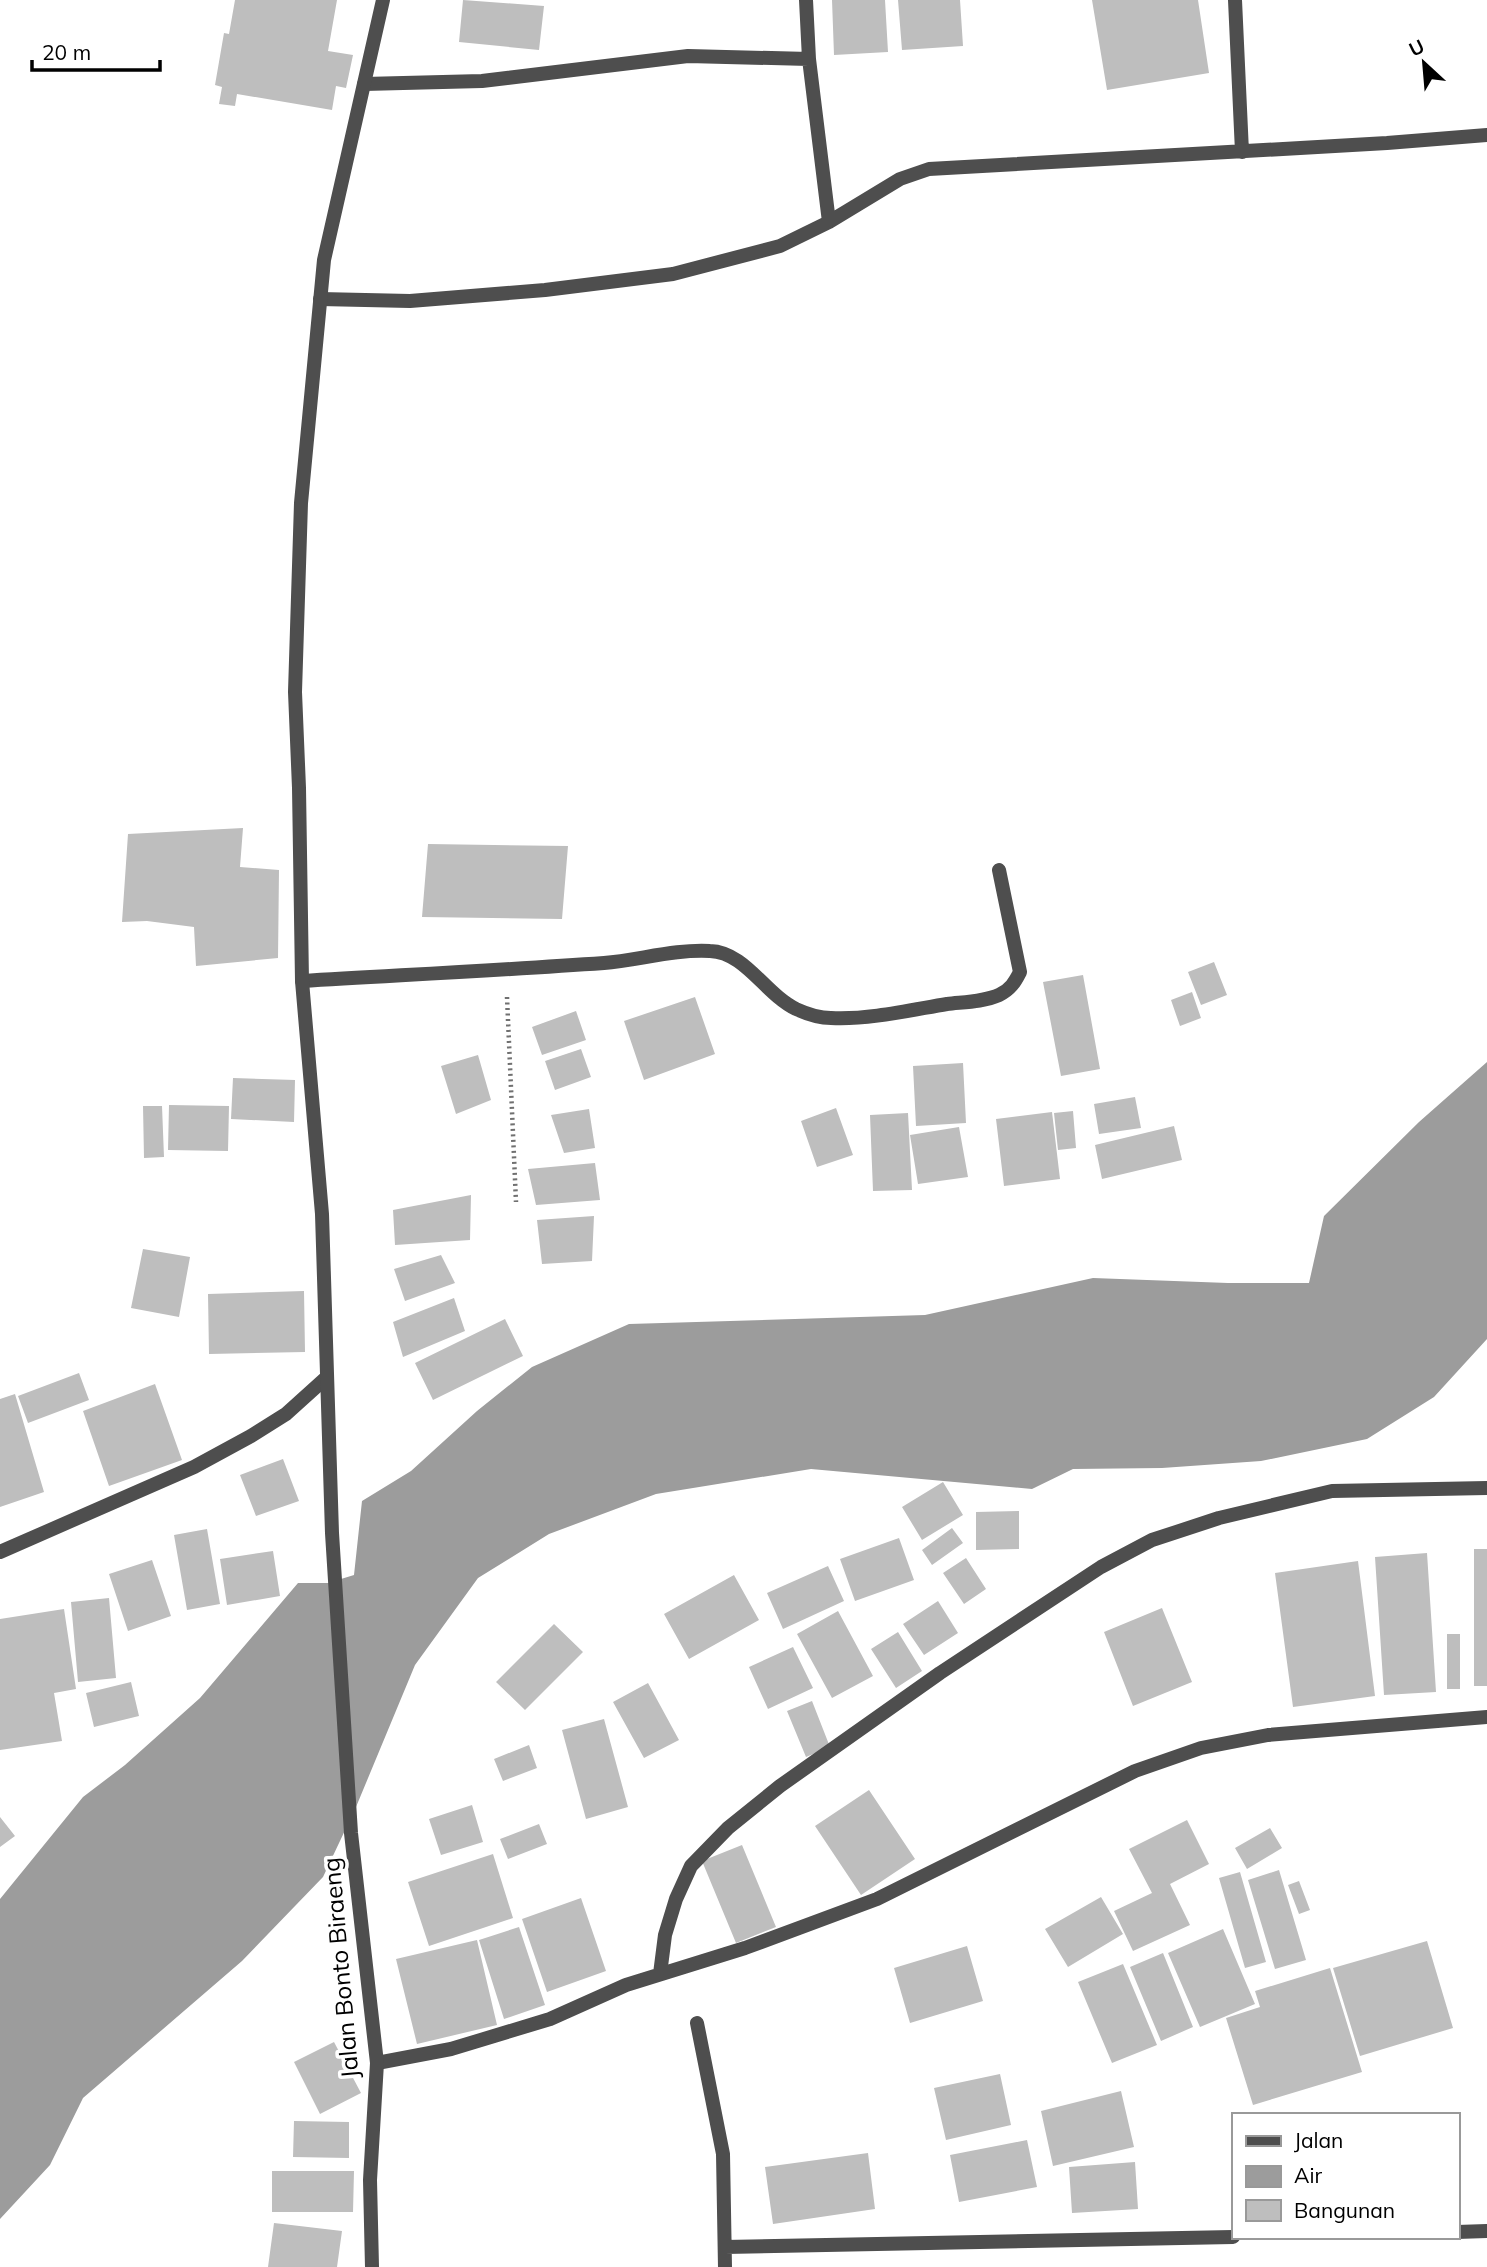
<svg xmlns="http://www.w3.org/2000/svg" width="1487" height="2267" font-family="Mulish,sans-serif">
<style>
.water{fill:#9c9c9c}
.building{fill:#bebebe}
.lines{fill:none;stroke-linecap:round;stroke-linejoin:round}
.path{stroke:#707070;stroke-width:4.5;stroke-dasharray:2 3.5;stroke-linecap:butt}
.minor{stroke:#4e4e4e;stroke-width:14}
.tertiary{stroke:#4e4e4e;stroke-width:14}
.labels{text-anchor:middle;stroke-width:7;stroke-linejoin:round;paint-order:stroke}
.street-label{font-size:24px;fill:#000;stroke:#fff}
</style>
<rect width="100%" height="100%" fill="#fff"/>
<path class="water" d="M1487,1062V1339L1434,1397L1367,1439L1261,1461L1162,1468L1073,1469L1032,1489L811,1469L656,1494L549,1534L478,1578L415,1665L356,1807L323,1877L242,1961L83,2098L50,2165L0,2219V1899L83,1797L125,1765L200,1698L298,1583H328L354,1575L362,1501L411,1471L477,1411L532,1367L629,1324L925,1315L1093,1278L1228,1283H1309L1324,1216L1419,1122Z"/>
<path class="building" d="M235,0H337L328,51L353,55L346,88L336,86L332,110L237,94L235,106L219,104L222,87L215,85L224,33L229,34Z
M463,0L544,6L539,50L459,42Z
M832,0H885L888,52L834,55Z
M898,0H960L963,46L902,50Z
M1092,0H1198L1209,73L1107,90Z
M243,828L240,867L279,870L278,958L196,966L194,927L147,921L122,922L128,834Z
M428,844L568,846L562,919L422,917Z
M1214,962L1227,995L1201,1005L1188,972Z
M1083,975L1100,1069L1061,1076L1043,982Z
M1192,992L1201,1018L1180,1026L1171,1000Z
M695,997L715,1054L644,1080L624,1021Z
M576,1011L586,1040L542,1055L532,1027Z
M581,1049L591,1077L555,1090L545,1061Z
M478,1055L491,1100L456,1114L441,1066Z
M963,1063L966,1123L916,1126L913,1066Z
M233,1078L295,1080L294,1122L231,1119Z
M1135,1097L1141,1128L1099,1134L1094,1104Z
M169,1105L229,1106L228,1151L168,1150Z
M143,1106H162L164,1157L144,1158Z
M836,1108L853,1155L817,1167L801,1121Z
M589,1109L595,1148L564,1153L551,1115Z
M1073,1111L1076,1148L1058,1150L1054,1113Z
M1052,1112L1060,1179L1004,1186L996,1119Z
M908,1113L912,1190L873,1191L870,1115Z
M1174,1126L1182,1160L1102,1179L1095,1145Z
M959,1127L968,1177L918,1184L910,1135Z
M595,1163L600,1200L536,1205L528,1169Z
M471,1195L470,1240L395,1245L393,1210Z
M594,1216L592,1261L542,1264L537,1220Z
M143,1249L190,1257L179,1317L131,1308Z
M441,1255L455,1283L405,1301L394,1269Z
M304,1291L305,1352L209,1354L208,1294Z
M454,1298L465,1331L403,1357L393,1322Z
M505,1319L523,1356L433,1400L415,1363Z
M79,1373L89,1400L28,1423L18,1396Z
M155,1384L182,1460L109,1486L83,1411Z
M15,1394L44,1492L0,1507V1399Z
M283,1459L299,1501L256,1516L240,1475Z
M943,1482L963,1515L922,1540L902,1507Z
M1019,1511V1549L976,1550V1512Z
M952,1528L963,1543L932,1565L922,1550Z
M207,1529L220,1604L187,1610L174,1535Z
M899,1538L914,1580L855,1601L840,1559Z
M1474,1549H1487V1686H1474Z
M273,1551L280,1596L227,1605L220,1559Z
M1427,1553L1436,1692L1384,1695L1375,1557Z
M966,1558L986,1589L964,1604L943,1573Z
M152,1560L171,1616L128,1631L109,1574Z
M1358,1561L1375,1696L1293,1707L1275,1573Z
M828,1566L844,1601L783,1629L767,1593Z
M734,1575L759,1620L689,1659L664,1614Z
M109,1598L116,1678L78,1682L71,1602Z
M938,1601L958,1633L924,1655L903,1624Z
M1162,1608L1192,1682L1133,1706L1104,1632Z
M64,1609L76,1689L54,1693L62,1741L0,1750V1619Z
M838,1611L873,1676L832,1698L797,1634Z
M554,1624L583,1652L525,1710L496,1682Z
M898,1632L922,1671L896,1688L871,1649Z
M1447,1634H1460V1689H1447Z
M793,1647L813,1688L768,1709L749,1667Z
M131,1682L139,1716L94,1727L86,1693Z
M648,1683L679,1740L644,1758L613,1702Z
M812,1701L830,1747L806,1757L787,1711Z
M604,1719L628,1807L586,1819L562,1730Z
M529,1745L537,1768L503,1781L494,1759Z
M869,1790L915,1859L861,1895L815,1826Z
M472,1805L483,1842L441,1855L429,1819Z
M0,1817L15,1836L0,1847Z
M1187,1820L1209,1864L1170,1884L1190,1925L1133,1951L1114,1911L1152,1893L1129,1849Z
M539,1824L547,1844L508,1859L500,1839Z
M1270,1828L1282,1848L1247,1869L1235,1848Z
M742,1845L776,1927L736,1943L702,1861Z
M493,1854L513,1918L429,1946L408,1882Z
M1279,1870L1306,1960L1275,1969L1248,1880Z
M1240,1872L1266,1962L1245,1968L1219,1878Z
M1299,1881L1310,1910L1299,1914L1288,1885Z
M1101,1897L1123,1934L1068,1967L1045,1929Z
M581,1898L606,1971L547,1992L522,1919Z
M519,1927L545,2005L504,2019L479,1940Z
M1223,1929L1255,2004L1200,2027L1168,1953Z
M477,1940L497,2025L417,2044L396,1959Z
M1427,1941L1453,2028L1360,2056L1333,1968Z
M967,1946L983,2001L910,2023L894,1968Z
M1163,1953L1193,2027L1161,2041L1130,1967Z
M1123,1964L1157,2045L1112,2063L1078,1982Z
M1330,1968L1362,2072L1253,2105L1226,2018L1260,2007L1255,1991Z
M334,2042L361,2093L320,2114L294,2062Z
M1000,2074L1011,2125L946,2140L934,2088Z
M1121,2091L1134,2147L1053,2166L1041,2111Z
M294,2121L349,2122V2158L293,2157Z
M1027,2140L1037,2187L959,2202L950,2155Z
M868,2153L875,2209L773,2224L765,2167Z
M1135,2162L1138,2209L1072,2213L1069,2167Z
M272,2171H354L353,2212H272Z
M274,2223L342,2231L337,2267H268Z"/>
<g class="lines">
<path class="path" d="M507,997L516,1202"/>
<path class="minor" d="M806,0L809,59L829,222
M1235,0L1242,152
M364,84L482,81L688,56L809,59
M320,299L410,301L545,290L673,274L780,246L829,222L900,179L929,169L1387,143L1487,135
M302,981C403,975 504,970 604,963C639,960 675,949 710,951C745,952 765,994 796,1009C807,1014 819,1018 831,1018C868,1020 911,1010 947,1004C964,1002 983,1002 999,995C1010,990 1015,982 1020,972L999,870
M0,1552L194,1467L251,1436L286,1414L327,1377
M660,1974L665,1935L676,1899L691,1866L728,1828L780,1786L940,1673L1101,1567L1152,1540L1219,1518L1332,1491L1487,1488
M697,2023L723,2154L725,2267
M377,2063L451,2049L550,2019L626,1985L745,1948L877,1899L1135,1771L1201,1748L1268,1735L1487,1717
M1457,2232L1487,2231
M725,2247L1233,2237"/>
<path class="tertiary" d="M372,2267L370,2180L377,2063L351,1833L332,1533L322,1214L302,981L299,788L295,692L301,503L324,260L383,0"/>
</g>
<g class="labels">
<g class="street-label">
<text transform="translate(341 1968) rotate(-95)" y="8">Jalan Bonto Biraeng</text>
</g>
</g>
<rect x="1232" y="2113" width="228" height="126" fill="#ffffff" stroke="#999999" stroke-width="2"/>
<rect x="1246" y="2136" width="35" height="10" fill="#4e4e4e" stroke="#999999" stroke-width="2"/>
<text x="1294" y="2148" font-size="21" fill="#000000">Jalan</text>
<rect x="1246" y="2166" width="35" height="21" fill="#9c9c9c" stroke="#999999" stroke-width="2"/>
<text x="1294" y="2183" font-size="21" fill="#000000">Air</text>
<rect x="1246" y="2200" width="35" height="21" fill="#bebebe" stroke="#999999" stroke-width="2"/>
<text x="1294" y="2218" font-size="21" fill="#000000">Bangunan</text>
<g transform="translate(1424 63) rotate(334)" stroke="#ffffff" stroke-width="5" paint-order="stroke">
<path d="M0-5L12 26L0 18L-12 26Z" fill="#000000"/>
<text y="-10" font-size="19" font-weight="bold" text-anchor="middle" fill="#000000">U</text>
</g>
<path d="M32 60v10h128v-10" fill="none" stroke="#000000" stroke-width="3.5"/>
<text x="42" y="60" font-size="21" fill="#000000" stroke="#ffffff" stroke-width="5" paint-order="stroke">20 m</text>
</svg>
